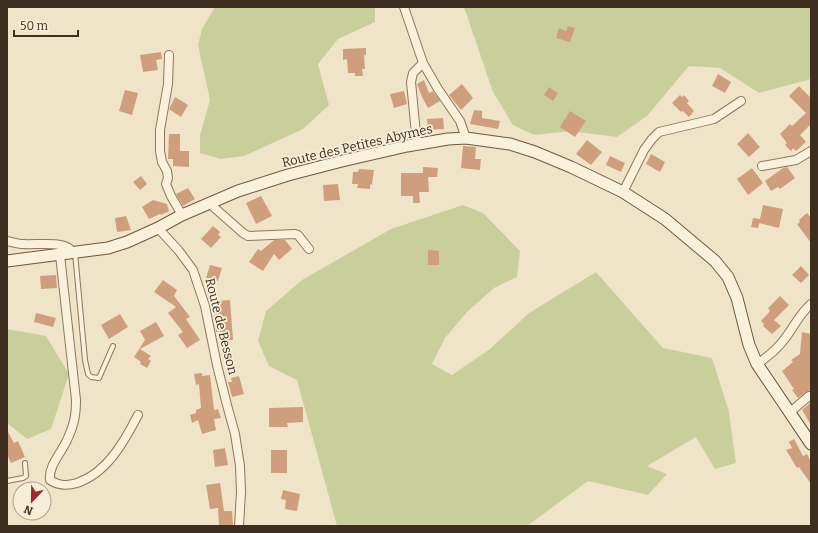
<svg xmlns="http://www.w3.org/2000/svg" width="818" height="533" font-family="Bitter,serif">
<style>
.green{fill:#c9cf9b}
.building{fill:#cf9f7d}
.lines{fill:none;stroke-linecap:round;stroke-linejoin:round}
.lane-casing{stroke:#8d765c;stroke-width:6}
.street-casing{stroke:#8d765c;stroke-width:10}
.secondary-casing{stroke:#6f573f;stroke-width:13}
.lane{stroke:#faf1dc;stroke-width:4}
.street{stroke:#faf1dc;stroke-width:8}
.secondary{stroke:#faf1dc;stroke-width:11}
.labels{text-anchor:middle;stroke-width:3.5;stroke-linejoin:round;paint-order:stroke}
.street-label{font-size:13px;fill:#3d2e20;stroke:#f7eed8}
</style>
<rect width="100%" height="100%" fill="#f0e4c8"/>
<path class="green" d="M215,7H375V22L338,39L318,64L329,105L303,129L244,156L221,159L200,153V135L210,100L198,45L202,29Z
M464,7H811V79L759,93L720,68L689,66L647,116L617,137L570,131L534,135L513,125L493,92Z
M463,205L483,213L520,251L517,277L494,288L467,312L445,338L432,364L452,375L490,349L529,313L596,272L663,348L712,358L729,412L736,463L715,469L696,437L647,466L667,474L648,495L588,481L527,526H337L297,380L269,366L258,341L266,311L302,280L391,229Z
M7,329L46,336L69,374L51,429L27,439L7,423Z"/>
<path class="building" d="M568,26L575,28L570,42L556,38L559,28L566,31Z
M366,48V55H364L365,69H362L363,76H355V73H348L347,59L343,60V49Z
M161,52L162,59L156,60L158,70L143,72L140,55Z
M718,74L731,82L725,93L712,86Z
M424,80L429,93L433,91L440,101L428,108L422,97L417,84Z
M462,84L473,98L461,110L449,95Z
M799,86L811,98V124L800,135L806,142L796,151L793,148L791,151L785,145L787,143L780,134L790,124L792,126L806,113L789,96Z
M549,87L558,93L553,101L544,95Z
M125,90L138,93L132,115L119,111Z
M404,91L407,104L394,108L390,94Z
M680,95L682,97L684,95L689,101L687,103L694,111L689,117L683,111L681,112L672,103Z
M175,97L188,105L181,117L169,109Z
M474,110L482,111V118L500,121L498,129L470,124Z
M570,111L586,121L575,137L560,127Z
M443,118L444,129L428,130L427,119Z
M748,133L760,147L749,157L737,144Z
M169,134H180V151H189V167L173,166V159H168Z
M587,140L602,152L591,165L576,154Z
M463,146L476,147L475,159H481L480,170L461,168Z
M651,154L665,162L660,172L646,164Z
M610,156L625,163L621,172L606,165Z
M423,167L438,168L437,177H428L429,192H419L420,203H413V196H401V173H423Z
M787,167L795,178L780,189L778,187L771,191L765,181L783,168Z
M752,168L763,183L748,195L737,179Z
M359,169L374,170L372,185L370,184V189L357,188L358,184H352L353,172H358Z
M141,176L147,184L140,190L133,182Z
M338,184L340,200L324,201L323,185Z
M188,188L195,199L183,206L176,194Z
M261,196L272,216L256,224L246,203Z
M153,200L167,204L169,211L161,215L160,214L149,219L142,207Z
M763,205L783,209L779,228L759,223L760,220L758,228L751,227L753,218L760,219Z
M807,213L811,218V243L797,224L800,222L799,220Z
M126,216L131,230L117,232L115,218Z
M213,226L220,232L218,235L221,237L211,248L201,239Z
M274,240H285L292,249L279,260L274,254L263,271L249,262L258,249L261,251Z
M428,250L439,251V265H428Z
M210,265L222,268L218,281L206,278Z
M801,266L809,275L801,283L792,275Z
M56,275L57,288L41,289L40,276Z
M163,280L177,290L174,296L190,317L186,319L200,340L187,348L178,335L183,332L168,313L176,307L154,292Z
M780,296L789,305L774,320L781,326L772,334L763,326L764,324L761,321L770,311L768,308Z
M230,300L233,340H222V332H216L213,301Z
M36,313L56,318L53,327L34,322Z
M120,314L128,327L109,339L101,325Z
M156,322L164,336L140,349L151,356L148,359L151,361L147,368L140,364L141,362L134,357L145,340L140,331Z
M802,332L811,334V390L806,392L798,398L792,390L794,389L782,371L793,362L791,360L800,354Z
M202,373V376L210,375L214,410L218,409L221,418L214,419L216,430L202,434L198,420L192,423L190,415L196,413V410L201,408L199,384L196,385L194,374Z
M239,376L244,394L232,397L228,382H232L231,378Z
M811,402V425L802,410Z
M303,407V422L287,423L288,427H269V408Z
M7,430L14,443L18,441L25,457L11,463L7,454Z
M794,439L803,456L807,454L811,462V484L799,467L797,468L786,450L792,448L789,442Z
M225,448L228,465L215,467L213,450Z
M271,450H287V473H271Z
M220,483L224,511H232L233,526H219L218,508L210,509L206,485Z
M283,490L300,494L297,511L285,509L286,500L281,499Z"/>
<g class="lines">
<defs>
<path id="lane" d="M75,253L85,360L88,374L91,377L99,378L113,346
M7,481L23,478L26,476L25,463"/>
<path id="street" d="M404,7L423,63L438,89L460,121L466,138
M169,55L168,84L160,130V151L162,162L167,171L168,178L166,184L171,196L182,215
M417,144L411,82L413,73L423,63
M762,166L796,160L811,151
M623,192L644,150L652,139L659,132L714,119L741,101
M209,203L243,233L248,236L295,234L298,235L309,249
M158,228L179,251L193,270L205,306L217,365L227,405L235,434L240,466L241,492L239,526
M7,241C12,242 18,244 23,244C35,245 61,241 70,249L69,253
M60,255L76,400C76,416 74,425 67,440C62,452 48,466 50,480C59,486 67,486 77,483C107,473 124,442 138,415
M757,364C766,358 776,350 783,341C793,329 799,314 811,304
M789,413L809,396H811"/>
<path id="secondary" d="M7,261L108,248L127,242L158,228L182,215L238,191L288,175L342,161L407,146L448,139L466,138L510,144L535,152L571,167L623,192L665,219L715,261L728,277L737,298L749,345L757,364L811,444"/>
</defs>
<use href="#lane" class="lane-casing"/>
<use href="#street" class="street-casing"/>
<use href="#secondary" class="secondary-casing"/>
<use href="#lane" class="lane"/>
<use href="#street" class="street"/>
<use href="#secondary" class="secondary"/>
</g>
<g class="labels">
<g class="street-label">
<text transform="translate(357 145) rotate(-13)" y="5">Route des Petites Abymes</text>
<text transform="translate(222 326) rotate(76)" y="5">Route de Besson</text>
</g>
</g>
<rect width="818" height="533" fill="none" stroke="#3d2e20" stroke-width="16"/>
<g transform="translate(32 501) rotate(202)"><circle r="19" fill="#f7eed8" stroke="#ada18e"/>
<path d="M0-3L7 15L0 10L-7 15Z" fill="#9e2a2b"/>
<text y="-6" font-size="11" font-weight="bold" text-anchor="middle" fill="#3d2e20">N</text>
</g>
<path d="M14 30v6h64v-6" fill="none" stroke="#3d2e20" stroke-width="2"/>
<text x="20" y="30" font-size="12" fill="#3d2e20" stroke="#f7eed8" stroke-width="3" paint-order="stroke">50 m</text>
</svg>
